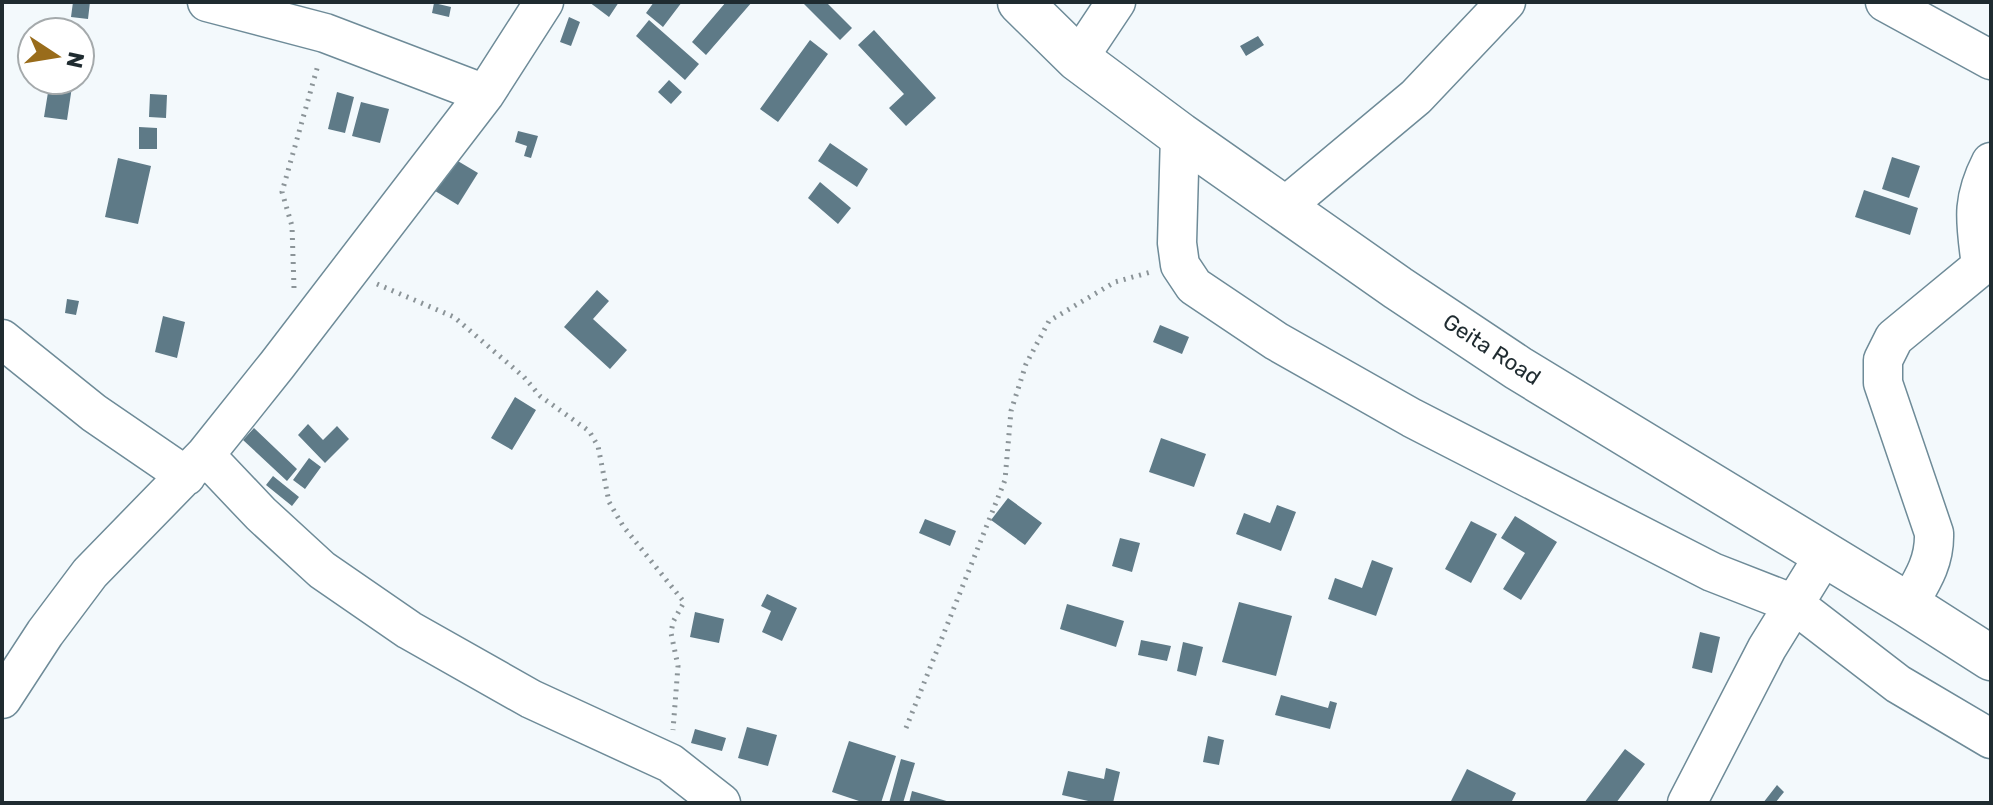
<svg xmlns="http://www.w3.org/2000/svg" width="1993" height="805" font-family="Rubik,sans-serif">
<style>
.building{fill:#5e7a87}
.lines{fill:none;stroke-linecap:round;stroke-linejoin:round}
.minor-casing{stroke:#6e8b98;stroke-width:41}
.highway-casing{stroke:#6e8b98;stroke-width:47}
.path{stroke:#8b9498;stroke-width:5;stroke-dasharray:2 6;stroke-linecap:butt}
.minor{stroke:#fff;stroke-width:38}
.highway{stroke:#fff;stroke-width:44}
.labels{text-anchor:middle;stroke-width:6;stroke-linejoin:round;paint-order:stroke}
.street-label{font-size:22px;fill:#1f2b30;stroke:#fff}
</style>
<rect width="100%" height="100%" fill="#f3f9fc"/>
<path class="building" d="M73,2H90L88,19L71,17Z
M589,2H619L609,17Z
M654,2H682L663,27L646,13Z
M726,2H752L706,55L692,42Z
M802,2H826L852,28L840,40Z
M434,3L451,7L449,17L432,13Z
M569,17L580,22L571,46L560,42Z
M649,20L699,64L685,80L636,36Z
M874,30L936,98L906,126L889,108L904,94L858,45Z
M1258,36L1264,45L1246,56L1240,46Z
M810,40L828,54L778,122L760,109Z
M50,80H73L67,120L44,117Z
M669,80L682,92L671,104L658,92Z
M337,92L354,97L345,133L328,129Z
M150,94L167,95L166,118L149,117Z
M361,102L389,109L380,143L352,136Z
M139,127L157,128V149H139Z
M518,131L538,136L531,158L524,156L527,146L515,142Z
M830,143L868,169L857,187L818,161Z
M446,154L478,173L458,205L427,186Z
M1892,157L1920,166L1909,198L1882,189Z
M118,158L151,166L138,224L105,217Z
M820,182L851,208L838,224L808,198Z
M1864,190L1918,208L1910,235L1855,217Z
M597,290L609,301L593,319L627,350L610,369L564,327Z
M67,299L79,301L76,315L65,313Z
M163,316L185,322L177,358L155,352Z
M1160,325L1189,337L1182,354L1153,342Z
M515,397L536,410L512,450L491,438Z
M308,424L323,440L337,426L349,439L325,463L298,435Z
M254,428L297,469L287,481L243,440Z
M1161,438L1206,454L1194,487L1149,472Z
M309,458L321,467L305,489L293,480Z
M273,476L299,497L292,506L266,485Z
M1008,498L1042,523L1025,545L991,520Z
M1277,505L1296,512L1281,551L1236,534L1244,513L1270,523Z
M1515,516L1557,542L1521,600L1503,589L1525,553L1501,538Z
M925,519L956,531L950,546L919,533Z
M1471,521L1497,534L1471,583L1445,569Z
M1120,538L1140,543L1132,572L1112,566Z
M1372,560L1393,568L1376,616L1328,599L1335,578L1362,588Z
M767,594L797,608L782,641L762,632L771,611L761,606Z
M1239,602L1292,616L1276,676L1222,662Z
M1067,604L1124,621L1116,647L1060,629Z
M695,612L724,619L719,643L690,637Z
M1700,632L1720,637L1712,673L1692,668Z
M1141,640L1171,646L1167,661L1138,655Z
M1183,642L1203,647L1196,676L1177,671Z
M1281,695L1328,708L1330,701L1337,703L1330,729L1275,715Z
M747,727L777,735L768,766L738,758Z
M695,729L726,738L722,751L691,743Z
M1208,736L1224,740L1219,765L1203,762Z
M849,741L896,756L881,803H865L832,792Z
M1625,749L1645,764L1616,803H1584Z
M901,759L915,763L903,803H889Z
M1106,768L1120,772L1113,803H1097L1062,795L1068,771L1104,779Z
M1467,769L1516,793L1511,803H1450Z
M1777,785L1784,792L1775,803H1763Z
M912,791L950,802V803H909Z"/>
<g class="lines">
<defs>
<path id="minor" d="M207,2L325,33L485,94
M1885,2L1991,60
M1078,59L1116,2
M1180,135L1177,243L1180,265L1194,286L1276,341L1412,418L1712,572L1794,604L1898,684L1991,739
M1283,208L1416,97L1506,2
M1981,266C1976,223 1970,203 1991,162
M2,339L94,413L186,476
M205,455L261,514L322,570L409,630L531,699L670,763L721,803
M1908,605C1922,581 1935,562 1934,533L1883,383V360L1894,338L1991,258
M2,699L45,633L90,573L205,455L277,365L485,94L544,2
M1687,803L1767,648L1825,554"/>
<path id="highway" d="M1020,2L1078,59L1180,135L1398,288L1518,368L1908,605L1991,658"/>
</defs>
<use href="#minor" class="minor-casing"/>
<use href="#highway" class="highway-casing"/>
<path class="path" d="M377,284L454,317L524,377L540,396L589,431L598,446L609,502L623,526L684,602L673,622L671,633L678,666L673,730
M294,288L292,226L282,192L318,65
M906,728L1005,480L1011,411L1026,364L1049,321L1115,282L1151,272"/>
<use href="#minor" class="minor"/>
<use href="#highway" class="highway"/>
</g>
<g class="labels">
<g class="street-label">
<text transform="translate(1492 349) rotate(33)" y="8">Geita Road</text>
</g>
</g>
<rect width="1993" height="805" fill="none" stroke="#1f2b30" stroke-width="8"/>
<g transform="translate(56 56) rotate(102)"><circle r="38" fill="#ffffff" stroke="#a5aaac" stroke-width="2"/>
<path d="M0-6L14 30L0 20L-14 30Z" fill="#996c1b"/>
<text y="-12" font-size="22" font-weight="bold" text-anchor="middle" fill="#1f2b30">N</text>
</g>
</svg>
